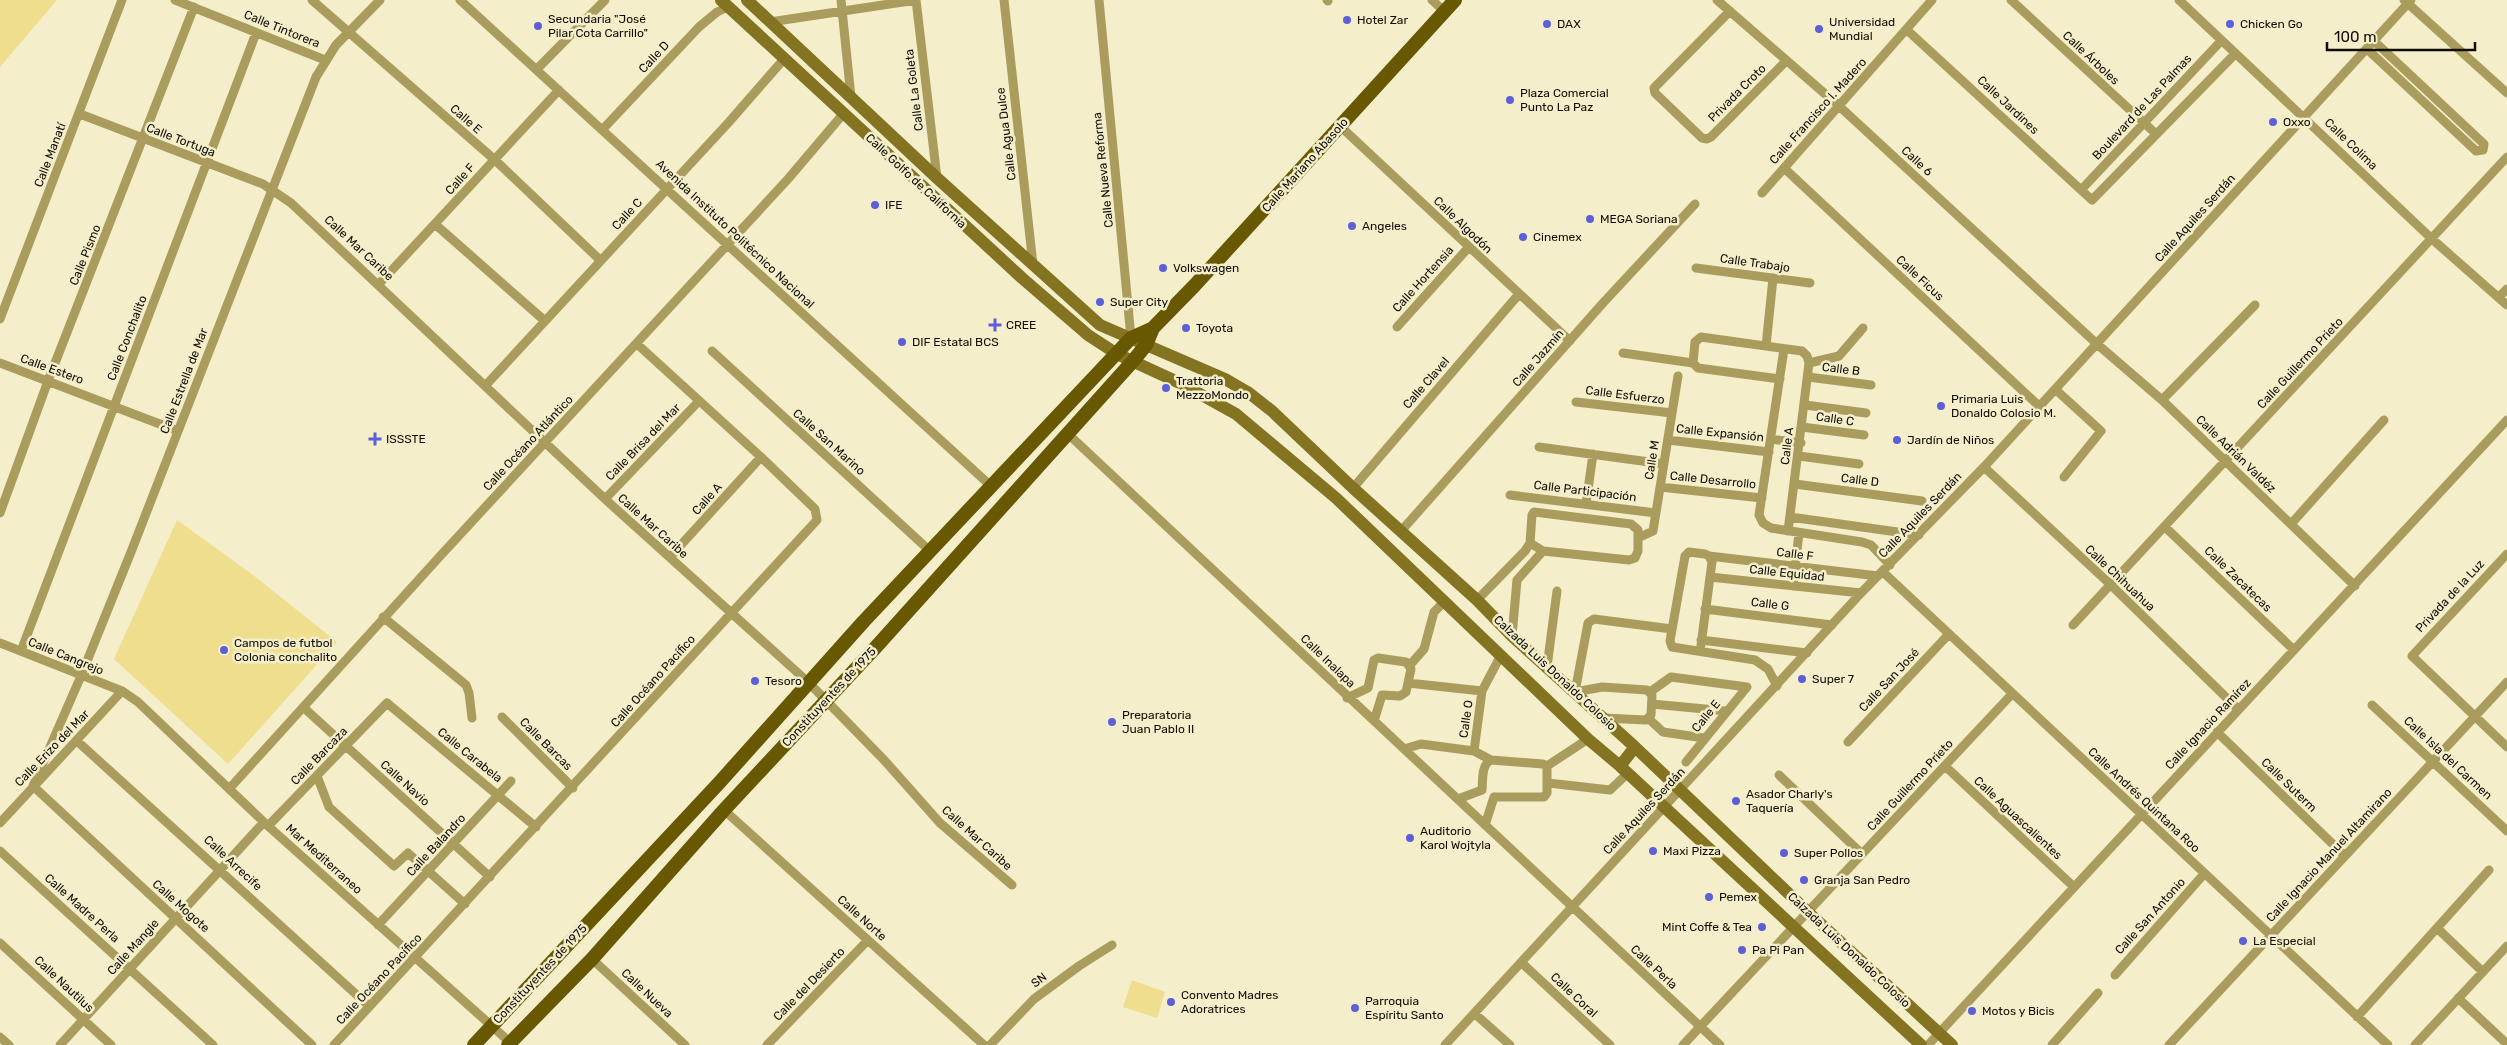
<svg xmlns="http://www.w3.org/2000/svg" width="2507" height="1045" font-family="Rubik,sans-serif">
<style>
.green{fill:#efde8d}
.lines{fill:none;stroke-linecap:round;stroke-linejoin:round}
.street{stroke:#a99c5d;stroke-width:9}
.secondary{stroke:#847421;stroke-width:12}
.primary{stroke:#675801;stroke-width:14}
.poi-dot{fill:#5c5fd7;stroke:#f4eecb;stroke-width:2}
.labels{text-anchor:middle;stroke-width:5;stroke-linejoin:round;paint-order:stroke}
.poi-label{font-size:12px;fill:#100d03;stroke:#f4eecb;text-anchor:start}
.street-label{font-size:12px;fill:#100d03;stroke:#f4eecb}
</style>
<rect width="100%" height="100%" fill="#f4eecb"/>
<path class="green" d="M0,0H57L0,67Z
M177,520L253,575L337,642L228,764L114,659Z
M1132,980L1165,992L1157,1018L1123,1007Z"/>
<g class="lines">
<path class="street" d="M175,0L325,60
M312,0L495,160L600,260
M460,0L992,487
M841,0L851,97
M916,0L937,178
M1004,0L1033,265
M1099,0L1131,338
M1327,0L1328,1
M1432,0L1445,12
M1717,0L1839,106L2097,344L2162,400L2355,586
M2011,0L2155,133
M2179,0L2432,239L2507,305
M2404,0L2507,93
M1730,11L1654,88L1655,93L1702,138L1707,139L1711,137L1786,61
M770,22L916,0
M1907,30L2092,200L2235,54
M2367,49L2476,151L2483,150L2484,144L2374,41
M537,69L605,0
M80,114L263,184L291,203L605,499L808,682L885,761L940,823L1012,885
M1340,126L1570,341
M602,130L699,27L717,12L728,7
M1784,168L2039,406
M2081,190L2221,41
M1762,193L1932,0
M436,225L545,321
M1696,268L1810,283
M379,284L559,90
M2499,297L2507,289
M0,319L122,0
M1397,327L1468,248
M1766,346L1773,278
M1784,349L1759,515L1763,523L1771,528L1862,542L1871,545L1890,565
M712,351L930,551
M1623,353L1693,363
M0,363L178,431
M1693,363L1695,342L1701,337L1802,351L1807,356L1809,363L1788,531
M1693,363L1698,368L1780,379
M1809,363L1839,356L1863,328
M1808,377L1871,385
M486,385L729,122L784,59
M2055,389L2101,431L2064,477
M2162,400L2255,305
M1576,402L1672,413
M1805,405L1866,413
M1802,427L1864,435
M1067,433L1720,1045
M1771,439L1801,443
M1668,440L1769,452
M1539,447L1664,464
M1799,456L1859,464
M1984,467L2111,585L2238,709
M1795,484L1922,501
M1660,487L1762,498
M1353,488L1519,294
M1510,495L1656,513
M605,499L699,401
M1586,504L1593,454
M0,513L48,381L194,7
M1790,517L1919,535
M2291,524L2384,420
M2165,527L2294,650
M1402,530L1603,303L1695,204
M1638,538L1653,531L1678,376
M2507,554L2412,656L2507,747
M670,557L761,457
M1883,572L2388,1045
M1710,577L1861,593
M1793,586L1799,533
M1477,600L1525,551L1530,543L1532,515L1534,512L1631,524L1638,530V551L1635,558L1629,560L1543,551L1530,543
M1705,609L1832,625
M383,617L466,685L469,693L472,718
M2073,625L2507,157
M1512,636L1517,580L1543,551
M1701,640L1807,653
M0,643L122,691L138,702L268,826L513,1045
M1701,645L1712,562L1709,556
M21,651L256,33
M1410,665L1424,649L1434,612L1444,602
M1547,667L1557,591
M1408,683L1482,691
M1777,686L1768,669L1755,660L1672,647L1670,641L1685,556L1689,552L1705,554L1709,556L1878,576
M1650,692L1671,677L1747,687
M1347,698L1368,688L1374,660L1378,658L1406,662L1411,669L1406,692L1400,696L1382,695L1374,721
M1652,704L1726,711
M2372,705L2507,831
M303,707L490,877
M502,717L573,788
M1604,718L1646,720L1651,715L1652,695L1647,690L1602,687L1575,692L1588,623L1594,619L1672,629
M1649,719L1663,732L1704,738
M2217,732L2344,855
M77,741L369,1006
M1848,742L1948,635
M1404,749L1421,744L1474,751L1491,760L1543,764L1547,766
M1474,751L1482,691L1501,655
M1686,762L1747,687
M1547,766L1588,739
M1945,766L2074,887
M1779,775L1862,854
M317,776L329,807L394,866L408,853L465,904
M1548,783L1610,790L1628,773
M229,789L442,554L788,179L844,113
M1482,790C1483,780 1481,765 1491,760
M1494,797H1544L1547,793V766
M1458,799L1482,790
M724,810L984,1045
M0,823L122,691
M1485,825L1494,797
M268,826L387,703L536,827
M0,851L213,1045
M378,925L511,781
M2437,928L2483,972
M0,943L111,1045
M592,959L685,1045
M1522,963L1610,1045
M2115,975L2204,874
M2458,998L2507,1044
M1475,1014L1510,1045
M2357,1017L2489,870
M0,1037L9,1045
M60,1045L264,822
M312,1045L33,786L81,676L131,552L316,77L336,45L380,0
M334,1045L817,520L815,509L761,457L637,344
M767,1045L868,940
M990,1045L1034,999L1079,966L1112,945
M1445,1045L1861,593L1984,467L2411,0
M1683,1045L2012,694
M1928,1045L2507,420
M2052,1045L2098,993
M2169,1045L2507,682
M2415,1045L2507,946"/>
<path class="secondary" d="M721,0L1022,278L1088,335L1117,354L1182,384L1236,414L1336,498L1588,739L1620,766L1921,1045
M747,0L937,178L1100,325L1225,379L1249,393L1272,411L1353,488L1477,600L1512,636L1635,747L1808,912L1952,1045
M1620,766L1635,747"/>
<path class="primary" d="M474,1045L719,783L864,621L1131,338L1153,328L1195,285L1455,0
M508,1045L592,959L724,810L876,647L1133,361L1146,345L1153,328"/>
</g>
<g class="poi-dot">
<circle cx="1347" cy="20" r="5"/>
<circle cx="1547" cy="24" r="5"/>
<circle cx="2230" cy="24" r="5"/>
<circle cx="538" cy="26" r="5"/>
<circle cx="1819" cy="29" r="5"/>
<circle cx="1510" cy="100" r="5"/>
<circle cx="2273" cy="122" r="5"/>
<circle cx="875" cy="205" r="5"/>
<circle cx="1590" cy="219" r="5"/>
<circle cx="1352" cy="226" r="5"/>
<circle cx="1523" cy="237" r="5"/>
<circle cx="1163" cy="268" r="5"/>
<circle cx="1100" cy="302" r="5"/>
<path d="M992.5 317.5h5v5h5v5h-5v5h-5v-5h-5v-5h5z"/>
<circle cx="1186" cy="328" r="5"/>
<circle cx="902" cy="342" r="5"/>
<circle cx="1166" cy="388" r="5"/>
<circle cx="1941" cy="406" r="5"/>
<path d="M372.5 431.5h5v5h5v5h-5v5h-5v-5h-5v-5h5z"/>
<circle cx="1897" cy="440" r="5"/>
<circle cx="224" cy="650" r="5"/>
<circle cx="1802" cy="679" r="5"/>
<circle cx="755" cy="681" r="5"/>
<circle cx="1112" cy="722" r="5"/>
<circle cx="1736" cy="801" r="5"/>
<circle cx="1410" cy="838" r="5"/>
<circle cx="1653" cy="851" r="5"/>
<circle cx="1784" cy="853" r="5"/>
<circle cx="1804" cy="880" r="5"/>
<circle cx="1709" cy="897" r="5"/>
<circle cx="1762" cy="927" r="5"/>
<circle cx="2243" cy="941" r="5"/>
<circle cx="1742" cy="950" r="5"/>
<circle cx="1171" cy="1002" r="5"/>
<circle cx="1355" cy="1008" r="5"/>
<circle cx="1972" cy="1011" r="5"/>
</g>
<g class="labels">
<g class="poi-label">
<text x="548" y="23">Secundaria "José<tspan x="548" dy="14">Pilar Cota Carrillo"</tspan></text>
<text x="1357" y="24">Hotel Zar</text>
<text x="1829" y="26">Universidad<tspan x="1829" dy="14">Mundial</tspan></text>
<text x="1557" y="28">DAX</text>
<text x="2240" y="28">Chicken Go</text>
<text x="1520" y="97">Plaza Comercial<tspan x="1520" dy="14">Punto La Paz</tspan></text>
<text x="2283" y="126">Oxxo</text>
<text x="885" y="209">IFE</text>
<text x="1600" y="223">MEGA Soriana</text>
<text x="1362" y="230">Angeles</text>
<text x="1533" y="241">Cinemex</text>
<text x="1173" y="272">Volkswagen</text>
<text x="1110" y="306">Super City</text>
<text x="1006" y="329">CREE</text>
<text x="1196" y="332">Toyota</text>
<text x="912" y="346">DIF Estatal BCS</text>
<text x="1176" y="385">Trattoria<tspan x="1176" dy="14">MezzoMondo</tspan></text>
<text x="1951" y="403">Primaria Luis<tspan x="1951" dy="14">Donaldo Colosio M.</tspan></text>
<text x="386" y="443">ISSSTE</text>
<text x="1907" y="444">Jardín de Niños</text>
<text x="234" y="647">Campos de futbol<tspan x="234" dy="14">Colonia conchalito</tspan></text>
<text x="1812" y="683">Super 7</text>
<text x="765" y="685">Tesoro</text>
<text x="1122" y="719">Preparatoria<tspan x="1122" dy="14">Juan Pablo II</tspan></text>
<text x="1746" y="798">Asador Charly's<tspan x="1746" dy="14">Taquería</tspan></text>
<text x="1420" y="835">Auditorio<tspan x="1420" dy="14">Karol Wojtyla</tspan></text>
<text x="1663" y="855">Maxi Pizza</text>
<text x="1794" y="857">Super Pollos</text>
<text x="1814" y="884">Granja San Pedro</text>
<text x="1719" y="901">Pemex</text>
<text x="1752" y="931" text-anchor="end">Mint Coffe &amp; Tea</text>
<text x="2253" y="945">La Especial</text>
<text x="1752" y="954">Pa Pi Pan</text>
<text x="1181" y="999">Convento Madres<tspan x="1181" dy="14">Adoratrices</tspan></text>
<text x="1365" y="1005">Parroquia<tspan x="1365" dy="14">Espíritu Santo</tspan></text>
<text x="1982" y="1015">Motos y Bicis</text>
</g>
<g class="street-label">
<text transform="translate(282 29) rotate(22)" y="4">Calle Tintorera</text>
<text transform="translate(654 57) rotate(-47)" y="4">Calle D</text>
<text transform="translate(2091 58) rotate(43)" y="4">Calle Árboles</text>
<text transform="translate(914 90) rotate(-97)" y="4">Calle La Goleta</text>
<text transform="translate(1737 93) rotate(-45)" y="4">Privada Croto</text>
<text transform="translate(2008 105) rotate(43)" y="4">Calle Jardines</text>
<text transform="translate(2142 107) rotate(-47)" y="4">Boulevard de Las Palmas</text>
<text transform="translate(1818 111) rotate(-48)" y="4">Calle Francisco I. Madero</text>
<text transform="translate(466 119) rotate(41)" y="4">Calle E</text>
<text transform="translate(1006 134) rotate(-97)" y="4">Calle Agua Dulce</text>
<text transform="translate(181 140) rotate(21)" y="4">Calle Tortuga</text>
<text transform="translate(2351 144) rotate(44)" y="4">Calle Colima</text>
<text transform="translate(50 155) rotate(-69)" y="4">Calle Manatí</text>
<text transform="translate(1917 161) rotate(43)" y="4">Calle 6</text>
<text transform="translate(1305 165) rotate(-48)" y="4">Calle Mariano Abasolo</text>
<text transform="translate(1103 170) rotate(-96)" y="4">Calle Nueva Reforma</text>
<text transform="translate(460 179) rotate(-48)" y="4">Calle F</text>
<text transform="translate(916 181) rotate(43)" y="4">Calle Golfo de California</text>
<text transform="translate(627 214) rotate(-47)" y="4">Calle C</text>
<text transform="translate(2195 218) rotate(-48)" y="4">Calle Aquiles Serdán</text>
<text transform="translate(1463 225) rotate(44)" y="4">Calle Algodón</text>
<text transform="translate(735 234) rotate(43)" y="4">Avenida Instituto Politécnico Nacional</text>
<text transform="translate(359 248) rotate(43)" y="4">Calle Mar Caribe</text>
<text transform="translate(85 255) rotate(-68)" y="4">Calle Pismo</text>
<text transform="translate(1755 263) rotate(8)" y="4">Calle Trabajo</text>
<text transform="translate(1920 278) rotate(43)" y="4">Calle Ficus</text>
<text transform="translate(1423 279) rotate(-48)" y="4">Calle Hortensia</text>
<text transform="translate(127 338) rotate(-69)" y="4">Calle Conchalito</text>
<text transform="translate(1538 358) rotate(-49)" y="4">Calle Jazmín</text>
<text transform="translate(2300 363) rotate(-47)" y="4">Calle Guillermo Prieto</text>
<text transform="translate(52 369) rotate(20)" y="4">Calle Estero</text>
<text transform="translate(1841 369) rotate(7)" y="4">Calle B</text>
<text transform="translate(184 381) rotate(-69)" y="4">Calle Estrella de Mar</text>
<text transform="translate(1426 383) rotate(-49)" y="4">Calle Clavel</text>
<text transform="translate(1625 395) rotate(7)" y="4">Calle Esfuerzo</text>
<text transform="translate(1835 419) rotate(8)" y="4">Calle C</text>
<text transform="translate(1720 433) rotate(6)" y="4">Calle Expansión</text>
<text transform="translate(643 442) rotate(-46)" y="4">Calle Brisa del Mar</text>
<text transform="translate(829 442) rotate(42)" y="4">Calle San Marino</text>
<text transform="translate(528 443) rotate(-47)" y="4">Calle Océano Atlántico</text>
<text transform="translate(1787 446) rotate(-83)" y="4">Calle A</text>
<text transform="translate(2236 454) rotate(44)" y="4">Calle Adrián Valdéz</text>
<text transform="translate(1652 460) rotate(-81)" y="4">Calle M</text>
<text transform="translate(1713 480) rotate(6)" y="4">Calle Desarrollo</text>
<text transform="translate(1860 480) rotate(7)" y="4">Calle D</text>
<text transform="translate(1585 491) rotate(7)" y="4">Calle Participación</text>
<text transform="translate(707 499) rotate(-48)" y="4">Calle A</text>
<text transform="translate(1920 515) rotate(-46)" y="4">Calle Aquiles Serdán</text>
<text transform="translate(653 526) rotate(42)" y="4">Calle Mar Caribe</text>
<text transform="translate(1795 554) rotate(7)" y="4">Calle F</text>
<text transform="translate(1787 573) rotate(6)" y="4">Calle Equidad</text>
<text transform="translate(2120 578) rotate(43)" y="4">Calle Chihuahua</text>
<text transform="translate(2238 579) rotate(44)" y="4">Calle Zacatecas</text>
<text transform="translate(2450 596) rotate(-47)" y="4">Privada de la Luz</text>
<text transform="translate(1770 604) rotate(7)" y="4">Calle G</text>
<text transform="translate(66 656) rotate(22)" y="4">Calle Cangrejo</text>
<text transform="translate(1328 661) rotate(44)" y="4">Calle Inalapa</text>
<text transform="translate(1555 673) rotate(43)" y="4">Calzada Luis Donaldo Colosio</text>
<text transform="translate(1889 680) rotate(-47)" y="4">Calle San José</text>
<text transform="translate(653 681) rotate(-48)" y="4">Calle Océano Pacífico</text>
<text transform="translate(829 697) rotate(-47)" y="4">Constituyentes de 1975</text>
<text transform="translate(1706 716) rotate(-51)" y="4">Calle E</text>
<text transform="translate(1466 719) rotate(-82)" y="4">Calle O</text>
<text transform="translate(2208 724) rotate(-47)" y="4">Calle Ignacio Ramírez</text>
<text transform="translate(546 744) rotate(45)" y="4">Calle Barcas</text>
<text transform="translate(52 748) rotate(-46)" y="4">Calle Erizo del Mar</text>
<text transform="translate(470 755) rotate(39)" y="4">Calle Carabela</text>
<text transform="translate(319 756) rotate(-46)" y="4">Calle Barcaza</text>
<text transform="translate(2448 758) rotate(43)" y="4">Calle Isla del Carmen</text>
<text transform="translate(405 783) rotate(42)" y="4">Calle Navio</text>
<text transform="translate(1910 785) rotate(-47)" y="4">Calle Guillermo Prieto</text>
<text transform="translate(2289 785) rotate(44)" y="4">Calle Suterm</text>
<text transform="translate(2144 800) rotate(43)" y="4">Calle Andrés Quintana Roo</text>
<text transform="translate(1644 811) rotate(-47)" y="4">Calle Aquiles Serdán</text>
<text transform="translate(2018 818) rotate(43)" y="4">Calle Aguascalientes</text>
<text transform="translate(977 838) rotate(42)" y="4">Calle Mar Caribe</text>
<text transform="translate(436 845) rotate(-47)" y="4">Calle Balandro</text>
<text transform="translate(2329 855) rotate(-47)" y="4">Calle Ignacio Manuel Altamirano</text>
<text transform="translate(324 859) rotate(42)" y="4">Mar Mediterraneo</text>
<text transform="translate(233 863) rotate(43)" y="4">Calle Arrecife</text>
<text transform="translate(181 906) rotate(42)" y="4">Calle Mogote</text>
<text transform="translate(82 908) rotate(42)" y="4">Calle Madre Perla</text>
<text transform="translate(2150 916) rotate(-48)" y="4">Calle San Antonio</text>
<text transform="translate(862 918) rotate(42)" y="4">Calle Norte</text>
<text transform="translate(133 947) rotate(-48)" y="4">Calle Mangle</text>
<text transform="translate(1849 950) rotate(43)" y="4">Calzada Luis Donaldo Colosio</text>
<text transform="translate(1654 967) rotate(43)" y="4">Calle Perla</text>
<text transform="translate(540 974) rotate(-47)" y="4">Constituyentes de 1975</text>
<text transform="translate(379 979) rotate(-47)" y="4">Calle Océano Pacífico</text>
<text transform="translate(1039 980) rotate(-37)" y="4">SN</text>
<text transform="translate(64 984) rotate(43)" y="4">Calle Nautilus</text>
<text transform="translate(809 984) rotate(-46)" y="4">Calle del Desierto</text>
<text transform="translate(647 993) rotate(43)" y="4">Calle Nueva</text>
<text transform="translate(1574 995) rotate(43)" y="4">Calle Coral</text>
</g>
</g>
<path d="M2327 42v8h148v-8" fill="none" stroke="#100d03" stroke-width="2.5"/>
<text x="2334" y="42" font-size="15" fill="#100d03" stroke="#f4eecb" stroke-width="4" paint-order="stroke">100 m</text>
</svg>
